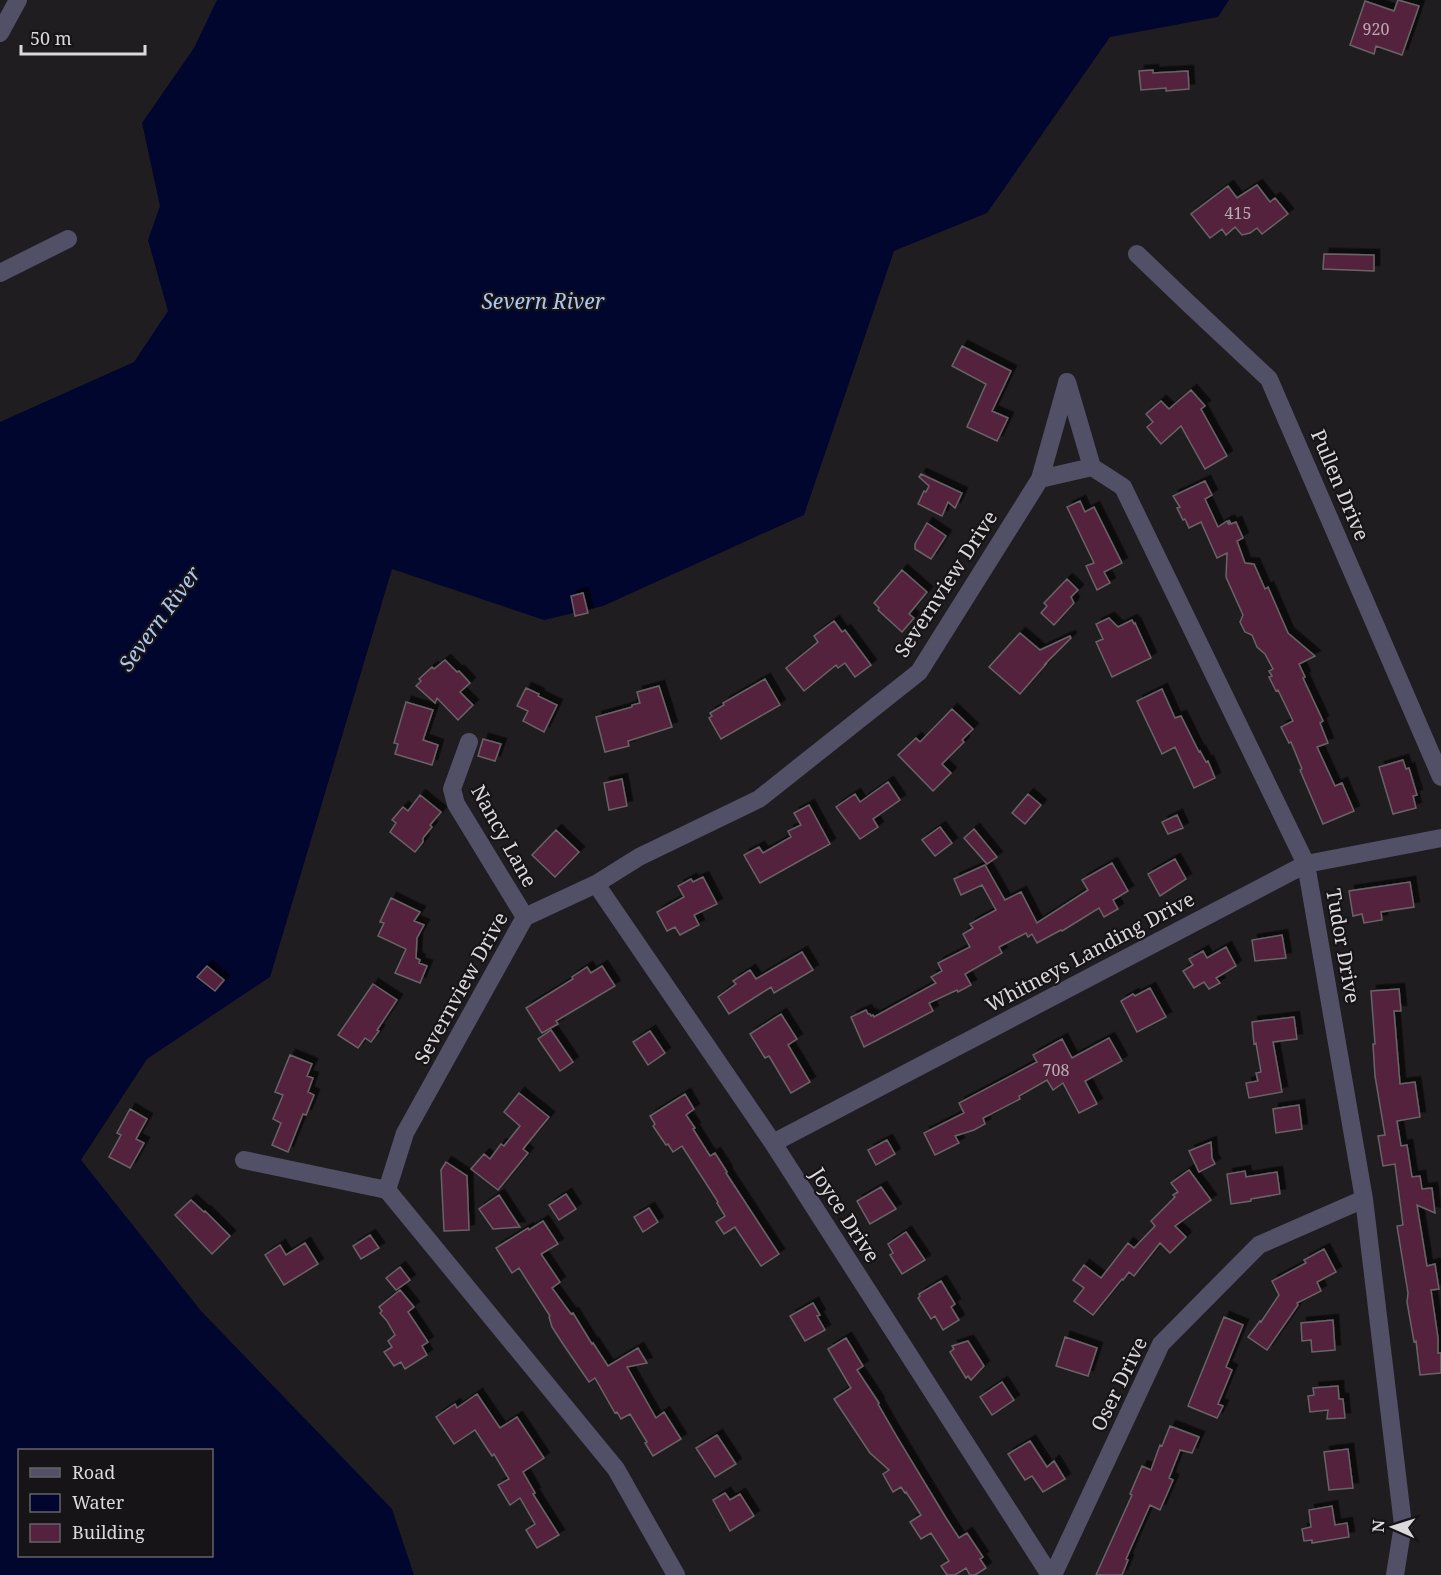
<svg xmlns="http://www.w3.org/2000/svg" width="1441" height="1575" font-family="'Noto Serif',serif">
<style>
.water{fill:#00062d;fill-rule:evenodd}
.building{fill:#54223e;stroke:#696366;stroke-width:1.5;filter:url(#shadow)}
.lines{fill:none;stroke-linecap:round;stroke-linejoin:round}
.minor{stroke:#525067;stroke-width:18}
.labels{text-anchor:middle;stroke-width:4.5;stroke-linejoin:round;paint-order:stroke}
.number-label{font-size:16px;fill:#b9abb4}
.street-label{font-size:20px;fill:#dbd9dc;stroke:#171418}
.water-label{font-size:21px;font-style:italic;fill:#adc7f2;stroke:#171418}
</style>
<defs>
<filter id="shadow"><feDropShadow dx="5.5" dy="-5.5" stdDeviation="0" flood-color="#0009"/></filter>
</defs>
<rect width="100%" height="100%" fill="#201d21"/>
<path class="water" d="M217,0H1229L1218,17L1110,37L987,213L894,251L804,515L603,606L544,620L392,569L270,977L147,1059L81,1160L201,1311L392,1509L414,1575H0V422L134,362L168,311L148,240L160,206L142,123L194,48ZM20,1450H212V1556H20Z"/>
<path class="building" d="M1398,0L1419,6L1402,55L1376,46L1374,54L1350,45L1365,1L1394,11Z
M1153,70V73L1188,71L1189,89L1166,91V88L1141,90L1139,71Z
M1257,185L1270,202L1275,198L1288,214L1262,234L1257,228L1250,233L1242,235L1235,227L1226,235L1222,229L1210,238L1191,214L1228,186L1237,198Z
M1324,254L1374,255V271L1323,269Z
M962,346L1011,371L992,411L1008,418L997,441L967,427L986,384L952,366Z
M1191,390L1205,406L1201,409L1227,456L1205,469L1181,426L1161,444L1147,427L1153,422L1146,414L1161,401L1169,409Z
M921,474L962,493L955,508L948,502L942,516L918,504L924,491L926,492L929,486L919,477Z
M1205,481L1212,495L1205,499L1218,527L1227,521L1229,525V520L1231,524L1236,522L1243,538L1237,541L1245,563L1254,564L1265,589L1268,587L1288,633L1315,656L1299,664L1305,677L1303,678L1323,721L1320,723L1328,743L1317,747L1335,786L1342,783L1354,811L1323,824L1300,770L1302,769L1291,742L1289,743L1281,727L1293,721L1278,690L1276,691L1269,677L1272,676L1269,671L1273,669L1265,654L1257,647L1252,635L1245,632L1240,622L1243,615L1226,577L1227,553L1217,558L1201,522L1189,528L1185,519L1183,520L1177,508L1180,507L1173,496Z
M1080,501L1085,512L1094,507L1122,563L1104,572L1110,583L1097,590L1086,566L1094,563L1067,507Z
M927,523L946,536L931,559L915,549V544Z
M902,570L927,592L909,614L914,618L902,632L878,610L879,608L874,603Z
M1067,579L1078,590L1071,597L1074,603L1054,625L1041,613L1047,606L1044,603Z
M583,593L588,613L575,616L571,596Z
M1109,618L1118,627L1132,620L1134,624L1135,623L1151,658L1112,677L1096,642L1103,639L1096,624Z
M834,621L842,632L845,630L871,665L855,677L845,663L838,668L836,665L804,691L786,668L818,642L814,636Z
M1020,633L1040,650L1070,636L1071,638L1045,664H1046L1020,694L989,667Z
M445,660L457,672L459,671L470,683L460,692L473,705L458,720L437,698L435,703L416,686L421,681L419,679L432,667L434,669Z
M765,679L780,705L721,739L709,718L712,716L710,713L724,705L723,703Z
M659,686L672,727L628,741L629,746L605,752L596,717L632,707V705L640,703L637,692Z
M526,688L539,694L538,696L557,705L544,732L523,721L528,711L517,706Z
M1162,689L1175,718L1181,716L1199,752L1200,751L1206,762L1208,761L1215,778L1194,788L1175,747L1162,754L1137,701Z
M406,702L433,710L423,740L438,745L432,765L395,754L398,744L394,743Z
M952,709L973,729L962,740L964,742L942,764L951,773L933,791L898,755L916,738L920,742Z
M483,739L501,744L495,761L478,756Z
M1403,760L1406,769L1409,768L1417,795L1413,796L1416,808L1393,814L1379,767Z
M622,779L627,806L609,810L604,783Z
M888,782L900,800L873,819L878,827L860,839L836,807L855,794L860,802Z
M1028,794L1041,805L1025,824L1012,813Z
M420,795L441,812L430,825L432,827L423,838V842L415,852L390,832L396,823L392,820L403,807L408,811Z
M809,805L830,844L760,883L744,855L759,847L763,853L791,837L788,831L801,825L794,813Z
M1177,815L1183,828L1168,834L1162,822Z
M940,827L952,843L935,856L922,840Z
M974,829L997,857L987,864L964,838Z
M556,830L579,852L555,877L532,855Z
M1175,859L1186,879L1160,896L1148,874Z
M1112,863L1128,891L1113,900L1118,909L1104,917L1099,908L1062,931L1061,930L1037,943L1032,934L1028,937L1026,933L999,947L1002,953L965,974L971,985L958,992L957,990L929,1003L933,1011L864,1047L851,1017L866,1010L868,1014H870L871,1016L873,1015L874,1017L936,983L931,977L942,971L938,963L970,947L963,934L973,928L970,924L996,910L982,885L961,895L954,879L985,865L1005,900L1021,892L1037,923L1088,890L1082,880Z
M703,877L717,904L694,915L699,925L680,935L675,927L667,931L657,912L684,897L678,886L691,879L693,882Z
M1410,882L1414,907L1381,912L1382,920L1364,923L1362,914L1353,916L1349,891Z
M391,898L420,912L414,921L424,925L417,938L416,958L420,960L419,963L427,966L420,983L395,973L406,949L378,936L384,923L380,922Z
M1282,935L1286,958L1255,961L1252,940Z
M1226,947L1236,966L1216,978L1220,983L1209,989L1204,982L1194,988L1183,971L1193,965L1189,959L1203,951L1207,958Z
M802,952L813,970L774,993L771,987L729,1014L718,997L736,984L733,981L750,970L756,979Z
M207,966L224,980L215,991L197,977Z
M602,966L615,986L556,1021L558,1024L542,1033L526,1008L573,979L572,977L587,967L591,973Z
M373,984L397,1000L377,1030L379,1031L371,1042L365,1038L358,1048L338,1035Z
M1150,988L1166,1017L1137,1032L1121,1001L1133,994L1135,996Z
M1399,989L1401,1011H1394L1400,1084L1415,1082L1420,1117L1397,1121L1401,1146L1407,1145L1412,1177L1420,1176L1422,1189L1432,1188L1435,1213L1417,1205L1427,1266L1435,1264L1439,1289L1431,1290L1438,1338V1353H1441V1373L1420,1375L1416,1341L1414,1342L1407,1302L1408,1293L1397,1226L1403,1225L1395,1164L1383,1166L1378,1136L1385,1135L1375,1076L1373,1044H1375L1371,991Z
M781,1014L797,1039L788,1045L810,1082L791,1093L769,1056L765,1058L750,1034Z
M1294,1017L1297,1039L1273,1042L1282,1092L1249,1098L1246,1083L1258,1081L1256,1073L1261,1072L1256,1043L1254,1044L1252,1022Z
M551,1030L573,1062L560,1071L538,1039Z
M650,1031L665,1053L648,1065L633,1042Z
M1109,1038L1122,1061L1085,1081L1097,1104L1079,1113L1063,1083L1053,1090L1047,1080L1019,1096L1020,1099L983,1118L985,1124L974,1130L955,1136L959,1143L935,1155L924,1133L964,1113L959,1103L1037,1062L1033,1055L1062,1039L1072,1058Z
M290,1055L312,1064L307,1076L313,1078L308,1092L314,1095L306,1115L303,1114L288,1152L272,1145L281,1123L273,1119L283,1095L275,1092Z
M519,1093L549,1117L523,1149L528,1153L498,1190L471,1169L484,1154L490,1159L501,1144L504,1146L520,1126L504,1112Z
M685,1094L694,1109L686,1115L695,1128L693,1129L710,1156L715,1153L727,1172L726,1173L779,1254L761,1266L735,1227L724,1234L716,1222L725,1216L717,1203L718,1202L682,1146L673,1152L668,1144L666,1145L653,1126L655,1124L650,1116Z
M1299,1105L1302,1129L1276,1133L1273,1109Z
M130,1109L147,1119L136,1139L144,1143L130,1168L109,1157L121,1135L117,1133Z
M887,1140L895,1154L876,1165L868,1150Z
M1211,1142L1212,1158L1215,1164L1199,1172L1189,1151Z
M446,1162L467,1176L469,1230L444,1231L441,1170Z
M1189,1170L1211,1200L1175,1226L1186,1237L1170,1253L1160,1243L1134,1276L1129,1272L1123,1280L1122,1279L1093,1315L1074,1301L1084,1288L1073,1280L1084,1265L1101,1278L1128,1243L1134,1248L1155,1226L1151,1221L1175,1197L1173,1195L1178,1192L1171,1183Z
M1245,1171L1246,1177L1277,1172L1280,1194L1251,1199V1201L1231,1204L1227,1174Z
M881,1187L896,1209L870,1224L857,1201Z
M566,1194L576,1209L559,1220L549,1205Z
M499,1195L520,1227L493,1229L479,1209Z
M191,1200L204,1212L205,1211L230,1236L212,1254L175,1215Z
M649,1208L658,1222L643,1232L634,1217Z
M543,1221L558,1244L541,1254L560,1282L552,1288L571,1314L573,1313L592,1344L593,1343L608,1366L638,1348L647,1363L627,1367L656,1418L664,1412L681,1439L653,1456L645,1443L647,1442L630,1414L621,1419L617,1412L615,1413L595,1378L589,1382L563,1344L552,1327L549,1317L550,1316L519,1268L512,1273L496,1248L528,1228L529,1230Z
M906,1232L925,1260L902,1274L890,1255L893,1253L888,1244Z
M370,1235L379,1248L361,1259L353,1246Z
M305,1243L318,1264L284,1285L265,1255L280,1245L286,1255Z
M1324,1249L1336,1272L1317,1282L1321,1291L1297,1303L1298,1305L1267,1350L1248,1337L1260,1321L1261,1322L1279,1295L1272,1281L1306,1263L1304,1260Z
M400,1267L410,1280L396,1290L386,1278Z
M941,1281L955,1304L951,1307L959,1320L943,1330L935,1316L931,1319L918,1298L920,1296L919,1294Z
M400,1290L414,1307L408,1312L428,1342L422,1346L427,1355L405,1369L401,1362L394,1366L384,1352L392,1347L388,1341L395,1335L387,1321L380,1313L382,1311L379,1307Z
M813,1303L820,1315L817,1316L825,1330L805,1341L790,1316Z
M1224,1317L1243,1325L1226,1367L1232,1370L1218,1404L1223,1406L1217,1418L1188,1406Z
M1333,1320L1335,1350L1312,1352L1311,1340L1302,1341L1301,1323Z
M1065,1337L1097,1348L1088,1376L1056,1366Z
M846,1338L863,1366L857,1370L879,1403L878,1404L897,1437L946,1518L959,1538L967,1533L983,1557L980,1559L986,1568L975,1575H970L966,1568L955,1575H947L941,1566L949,1561L931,1533L921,1539L910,1522L921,1515L906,1492L905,1493L901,1487L893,1492L883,1474L889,1470L870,1453L834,1399L851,1388L828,1349Z
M968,1341L984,1366L971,1380L968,1376L966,1378L950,1352L954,1349L952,1346Z
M1002,1382L1014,1400L992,1415L980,1397Z
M1338,1386L1339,1399H1343L1345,1418L1327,1419L1328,1410L1310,1412L1308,1396L1314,1395L1313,1388Z
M477,1394L500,1428L517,1417L544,1458L523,1472L535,1493L533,1494L559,1535L537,1548L526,1530L535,1524L520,1498L510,1505L498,1485L509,1479L494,1454L492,1456L475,1430L454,1444L436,1417L455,1404L457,1408Z
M1170,1426L1199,1437L1192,1453L1180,1450L1169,1478L1173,1480L1160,1510L1150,1505L1126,1559L1128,1560L1122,1575H1096L1132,1495L1130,1494L1142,1466L1151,1470L1160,1445L1162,1446Z
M717,1435L736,1464L715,1477L696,1448Z
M1030,1441L1047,1467L1054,1461L1065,1479L1043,1492L1032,1476L1025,1480L1008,1454Z
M1348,1449L1353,1488L1329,1490L1324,1452Z
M725,1493L730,1500L740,1494L754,1516L730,1531L713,1500Z
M1332,1506L1335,1525L1347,1523L1349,1537L1312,1543V1540L1304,1541L1302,1529L1311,1527L1309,1510Z"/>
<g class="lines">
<path class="minor" d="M0,33L18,0
M1137,254L1187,302L1269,379L1441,777
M0,273L68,239
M1067,382L1092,467L1123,487L1306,864L1364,1199L1403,1525L1395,1575
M1040,479L1067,383
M469,742L452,789L456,804L525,917
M596,884L773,1143L1050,1575
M773,1143L1306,864L1441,838
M244,1160L387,1190
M676,1575L616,1469L387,1190L405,1133L525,917L596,884L639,857L759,799L919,672L1040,479L1092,467
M1053,1575L1161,1344L1259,1245L1364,1199"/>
</g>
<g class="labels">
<g class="number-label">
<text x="1376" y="35">920</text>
<text x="1238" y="219">415</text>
<text x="1056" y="1076">708</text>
</g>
<g class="street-label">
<text transform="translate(1340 485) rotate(67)" y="7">Pullen Drive</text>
<text transform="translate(946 584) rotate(-57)" y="7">Severnview Drive</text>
<text transform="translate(504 836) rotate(61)" y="7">Nancy Lane</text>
<text transform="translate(1343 946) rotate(80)" y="7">Tudor Drive</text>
<text transform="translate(1090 952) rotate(-28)" y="7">Whitneys Landing Drive</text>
<text transform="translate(461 988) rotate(-61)" y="7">Severnview Drive</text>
<text transform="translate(845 1215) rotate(57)" y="7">Joyce Drive</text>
<text transform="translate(1119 1384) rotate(-64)" y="7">Oser Drive</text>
</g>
<g class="water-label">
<text x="543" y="309">Severn River</text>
<text transform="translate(160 619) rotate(-54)" y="7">Severn River</text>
</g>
</g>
<rect x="18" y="1449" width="195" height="108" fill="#171418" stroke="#656366" stroke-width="1.5"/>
<rect x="30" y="1468" width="30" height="9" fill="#525067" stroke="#656366" stroke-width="1.5"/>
<text x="72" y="1479" font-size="18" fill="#dbd9dc">Road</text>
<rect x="30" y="1494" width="30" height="18" fill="#00062d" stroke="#656366" stroke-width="1.5"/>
<text x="72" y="1509" font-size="18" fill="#dbd9dc">Water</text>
<rect x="30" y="1524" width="30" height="18" fill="#54223e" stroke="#656366" stroke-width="1.5"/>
<text x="72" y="1539" font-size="18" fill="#dbd9dc">Building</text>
<g transform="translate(1393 1527) rotate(273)" stroke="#171418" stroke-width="4.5" paint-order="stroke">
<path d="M0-4.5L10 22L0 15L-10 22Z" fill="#dbd9dc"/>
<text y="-9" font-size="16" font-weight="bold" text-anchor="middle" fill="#dbd9dc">N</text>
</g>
<path d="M21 45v9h124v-9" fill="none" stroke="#dbd9dc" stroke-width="3"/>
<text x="30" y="45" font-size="18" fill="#dbd9dc" stroke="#171418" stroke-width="4.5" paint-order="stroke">50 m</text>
</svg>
